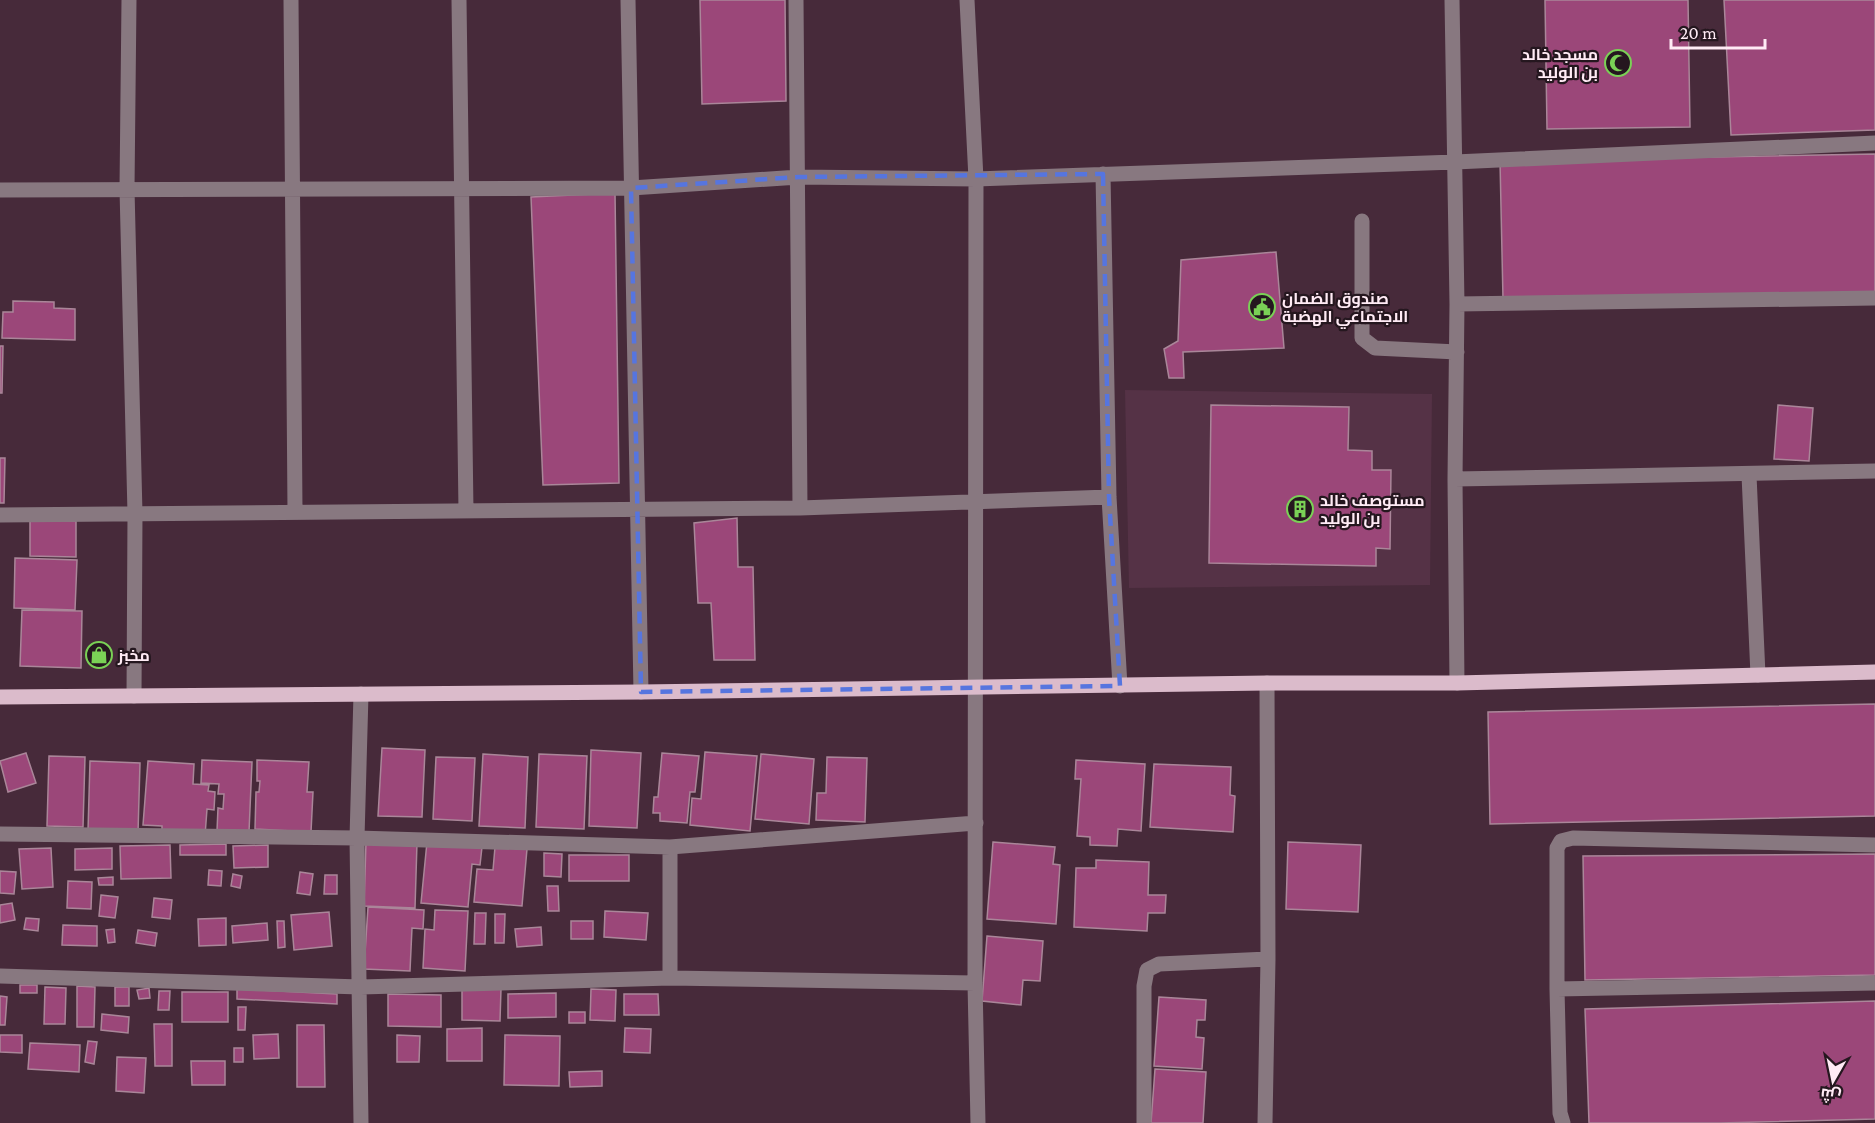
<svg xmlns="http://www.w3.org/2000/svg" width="1875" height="1123" font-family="'Crimson Pro',Cairo,serif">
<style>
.built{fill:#553246}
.building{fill:#9b4779;stroke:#aa8699;stroke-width:1.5}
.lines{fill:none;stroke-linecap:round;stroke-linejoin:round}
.minor{stroke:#887880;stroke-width:15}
.major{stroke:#dbbbcb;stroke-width:15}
.marked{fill:none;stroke:#5675df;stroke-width:4.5;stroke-dasharray:12 8;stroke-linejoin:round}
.labels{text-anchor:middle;stroke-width:4.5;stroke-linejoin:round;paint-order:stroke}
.poi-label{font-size:16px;font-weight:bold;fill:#ffebf5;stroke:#25171f;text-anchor:start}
</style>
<rect width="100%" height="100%" fill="#472a3a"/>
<path class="built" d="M1125,390L1432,394L1430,585L1129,588Z"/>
<path class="building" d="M700,0H785L786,101L702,104Z
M1545,0H1688L1690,127L1547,129Z
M1724,0H1875V130L1731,135Z
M1875,154V293L1503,299L1500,161Z
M615,193L619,483L543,485L531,197Z
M1276,252L1284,348L1183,352L1184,378H1169L1164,349L1178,341L1181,260Z
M13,301L54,302V308L75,309V340L2,338L3,312H13Z
M0,346H3L2,393H0Z
M1211,405L1349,407L1348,450L1372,451V470H1391L1390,549L1376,548V566L1209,563Z
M1778,405L1813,408L1809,461L1774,459Z
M0,458H5L4,503H0Z
M737,518L738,567H753L755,660H714L711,603H698L694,523Z
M30,520L76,521V557L30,556Z
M15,558L77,560L75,610L14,608Z
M22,610L82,611L81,668L20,666Z
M1875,704V816L1490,824L1488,712Z
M382,748L425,750L422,817L378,816Z
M591,750L641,753L637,828L589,826Z
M705,752L757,756L750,831L690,825L692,798L701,799Z
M26,753L36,783L8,792L0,761Z
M662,753L699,756L695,792H690L687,823L660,821V813H653L654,797H658Z
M483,754L528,757L525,828L479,826Z
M539,754L587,756L584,829L536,827Z
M761,754L814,759L809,824L755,819Z
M49,756L85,757L83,827L47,826Z
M436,757L475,758L472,821L433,819Z
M827,757L867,758L865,822L816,820L817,793H826Z
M202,760L252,762L249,832L217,831L218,808L223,809L224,794H218L219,784L201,783Z
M257,760L309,762L307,792H313L311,832L255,829L256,792H259L260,781H257Z
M1076,760L1145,764L1141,831L1118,829L1117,846L1090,845V837L1077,836L1081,779H1075Z
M90,761L140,763L138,833L88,831Z
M148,761L194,764L193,784L209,785L208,791L215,792L214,810L207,809L205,836L162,832V826L143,825Z
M1154,764L1231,767L1230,795L1235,796L1233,832L1150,827Z
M366,842L417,843L415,908L364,906Z
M427,842L482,847L480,865L472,864L468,907L421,903Z
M993,842L1055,847L1053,864L1060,865L1056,924L987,919Z
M1288,842L1361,845L1358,912L1286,909Z
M226,844V855H180V845Z
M170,845L171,878L121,879L120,846Z
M268,845V867L234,868L233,846Z
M495,847L527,849L522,906L474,902L477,869L493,870Z
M51,848L53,887L22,889L19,849Z
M112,848V869L75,870V849Z
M544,853L562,854L561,877L544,876Z
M1875,854V975L1585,980L1583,856Z
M569,855H629V881H569Z
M1096,860L1149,862L1148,895H1166L1165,913H1148L1147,931L1074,927L1076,868H1096Z
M209,870L222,871L221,886L208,885Z
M0,871L16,872L14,894L0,893Z
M300,872L313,874L310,895L297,893Z
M233,874L242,876L240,888L231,886Z
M325,875H337V894H324Z
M113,877V885H99L98,878Z
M68,881L92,882L91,909L67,908Z
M547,886H558L559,911H548Z
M101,895L118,897L115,918L99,916Z
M154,898L172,900L170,919L152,917Z
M12,903L15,920L0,923V905Z
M368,907L424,910L423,929L412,928L410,971L364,969Z
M435,910L468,911L465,971L423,968L425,929L434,930Z
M605,911L648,913L646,940L604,937Z
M329,912L332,946L294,950L291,915Z
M475,913H486L485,944H474Z
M495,914H505L504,943H495Z
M26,918L39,919L38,931L24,929Z
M226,918V945L199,946L198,919Z
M277,921H284L285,947L278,948Z
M571,921H593V939H571Z
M267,923L268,940L233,943L232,926Z
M63,925L97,926V946L62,945Z
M541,927L542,945L517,947L515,929Z
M114,929L115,942L108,943L106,930Z
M138,930L157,933L155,946L136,943Z
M987,936L1043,941L1040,981L1023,980L1021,1005L982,1001Z
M20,985H37V993H20Z
M77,986L95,987L94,1027H77Z
M45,987L66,988L65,1024H44Z
M115,987H129V1006H115Z
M149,988L150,998L139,999L137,990Z
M462,988L501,989L500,1021L462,1020Z
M237,989L337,994V1004L237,999Z
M591,989L616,990L615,1021L590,1020Z
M159,991H170L169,1010H158Z
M182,992H228V1022H182Z
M556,993V1017L508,1018V994Z
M388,994L441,995V1027L388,1026Z
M624,994H658L659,1015H624Z
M0,996L7,997L5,1025H0Z
M1159,997L1206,1000L1205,1020H1197L1196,1037L1204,1038L1202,1069L1154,1066Z
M1875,1001V1119L1719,1123H1589L1585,1009Z
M238,1007H246L245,1030H238Z
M569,1012H585V1023H569Z
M102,1014L129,1017L128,1033L101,1030Z
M154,1024H172V1066H155Z
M297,1025H324L325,1087H297Z
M482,1028V1061H447V1029Z
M625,1028L651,1029L650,1053L624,1052Z
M278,1034L279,1058L254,1059L253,1035Z
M0,1035H22V1053L0,1052Z
M397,1035L420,1036L419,1062H397Z
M505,1035L560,1036L559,1086L504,1085Z
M88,1041L97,1042L94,1064L85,1062Z
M30,1043L80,1045L79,1072L28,1069Z
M234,1048H243V1062H234Z
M117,1057L146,1058L144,1093L116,1091Z
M191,1061H225V1085H192Z
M1155,1069L1206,1072L1203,1123H1151Z
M602,1071V1086L570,1087L569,1072Z"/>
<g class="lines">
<path class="minor" d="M129,0L127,189L135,514L134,696
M291,0L295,512
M459,0L466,511
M628,0L641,692
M796,0L800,508
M967,0L976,179L975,983L978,1123
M1452,0L1457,304L1455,479L1457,683
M1103,174L1109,497L1120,686
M0,190L631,188L799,177L976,179L1455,162L1875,143
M1362,221V338L1375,348L1457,352
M1457,304L1875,298
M1749,475L1758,675
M1455,479L1875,471
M0,515L800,508L1109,497
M361,694L357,838L361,1123
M0,834L357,838L670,847L976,823
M0,976L361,987L670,978L975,983
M670,978V847
M1557,989L1875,983
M1144,1123V986L1147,970L1159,964L1268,959
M1265,1123L1268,959L1267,683
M1563,1123L1560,1113L1557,989V848L1561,841L1573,838L1875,845"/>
<path class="major" d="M0,697L641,692L1267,683H1457L1875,672"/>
</g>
<path class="marked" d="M1103,174L1109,497L1120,686L641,692L631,188L799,177Z"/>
<defs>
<symbol id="mosque-ring" viewBox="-11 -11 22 22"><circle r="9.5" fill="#25171f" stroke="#7ad156" stroke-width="1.5"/><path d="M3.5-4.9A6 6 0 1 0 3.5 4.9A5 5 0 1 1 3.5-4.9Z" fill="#7ad156"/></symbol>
<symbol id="civic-ring" viewBox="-11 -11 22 22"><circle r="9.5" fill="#25171f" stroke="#7ad156" stroke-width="1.5"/><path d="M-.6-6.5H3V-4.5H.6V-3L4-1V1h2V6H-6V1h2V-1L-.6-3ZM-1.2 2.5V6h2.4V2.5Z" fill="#7ad156"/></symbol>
<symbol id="building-ring" viewBox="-11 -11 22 22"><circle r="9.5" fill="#25171f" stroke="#7ad156" stroke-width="1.5"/><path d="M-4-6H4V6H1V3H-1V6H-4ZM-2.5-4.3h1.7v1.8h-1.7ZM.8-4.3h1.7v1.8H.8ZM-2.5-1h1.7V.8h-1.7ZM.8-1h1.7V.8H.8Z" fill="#7ad156"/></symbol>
<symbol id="shop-ring" viewBox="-11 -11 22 22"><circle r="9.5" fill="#25171f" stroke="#7ad156" stroke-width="1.5"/><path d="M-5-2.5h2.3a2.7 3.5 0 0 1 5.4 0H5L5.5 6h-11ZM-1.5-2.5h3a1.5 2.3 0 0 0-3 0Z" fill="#7ad156"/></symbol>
</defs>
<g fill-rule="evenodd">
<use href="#mosque-ring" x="1603" y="48" width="30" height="30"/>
<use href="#civic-ring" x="1247" y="292" width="30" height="30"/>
<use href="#building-ring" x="1285" y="494" width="30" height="30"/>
<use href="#shop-ring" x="84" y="640" width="30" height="30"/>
</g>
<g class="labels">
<g class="poi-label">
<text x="1598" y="60" text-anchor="end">مسجد خالد<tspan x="1598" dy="18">بن الوليد</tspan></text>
<text x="1282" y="304">صندوق الضمان<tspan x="1282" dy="18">الاجتماعي الهضبة</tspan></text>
<text x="1320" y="506">مستوصف خالد<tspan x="1320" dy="18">بن الوليد</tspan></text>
<text x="118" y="661">مخبز</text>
</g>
</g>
<g transform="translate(1833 1081) rotate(189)" stroke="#25171f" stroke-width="4.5" paint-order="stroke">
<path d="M0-4.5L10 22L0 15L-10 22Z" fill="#ffebf5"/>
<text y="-9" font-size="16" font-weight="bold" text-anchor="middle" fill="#ffebf5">ش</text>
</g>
<path d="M1671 39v9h94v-9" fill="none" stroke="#ffebf5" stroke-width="3"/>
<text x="1680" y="39" font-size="18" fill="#ffebf5" stroke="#25171f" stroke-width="4.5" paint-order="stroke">20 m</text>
</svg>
